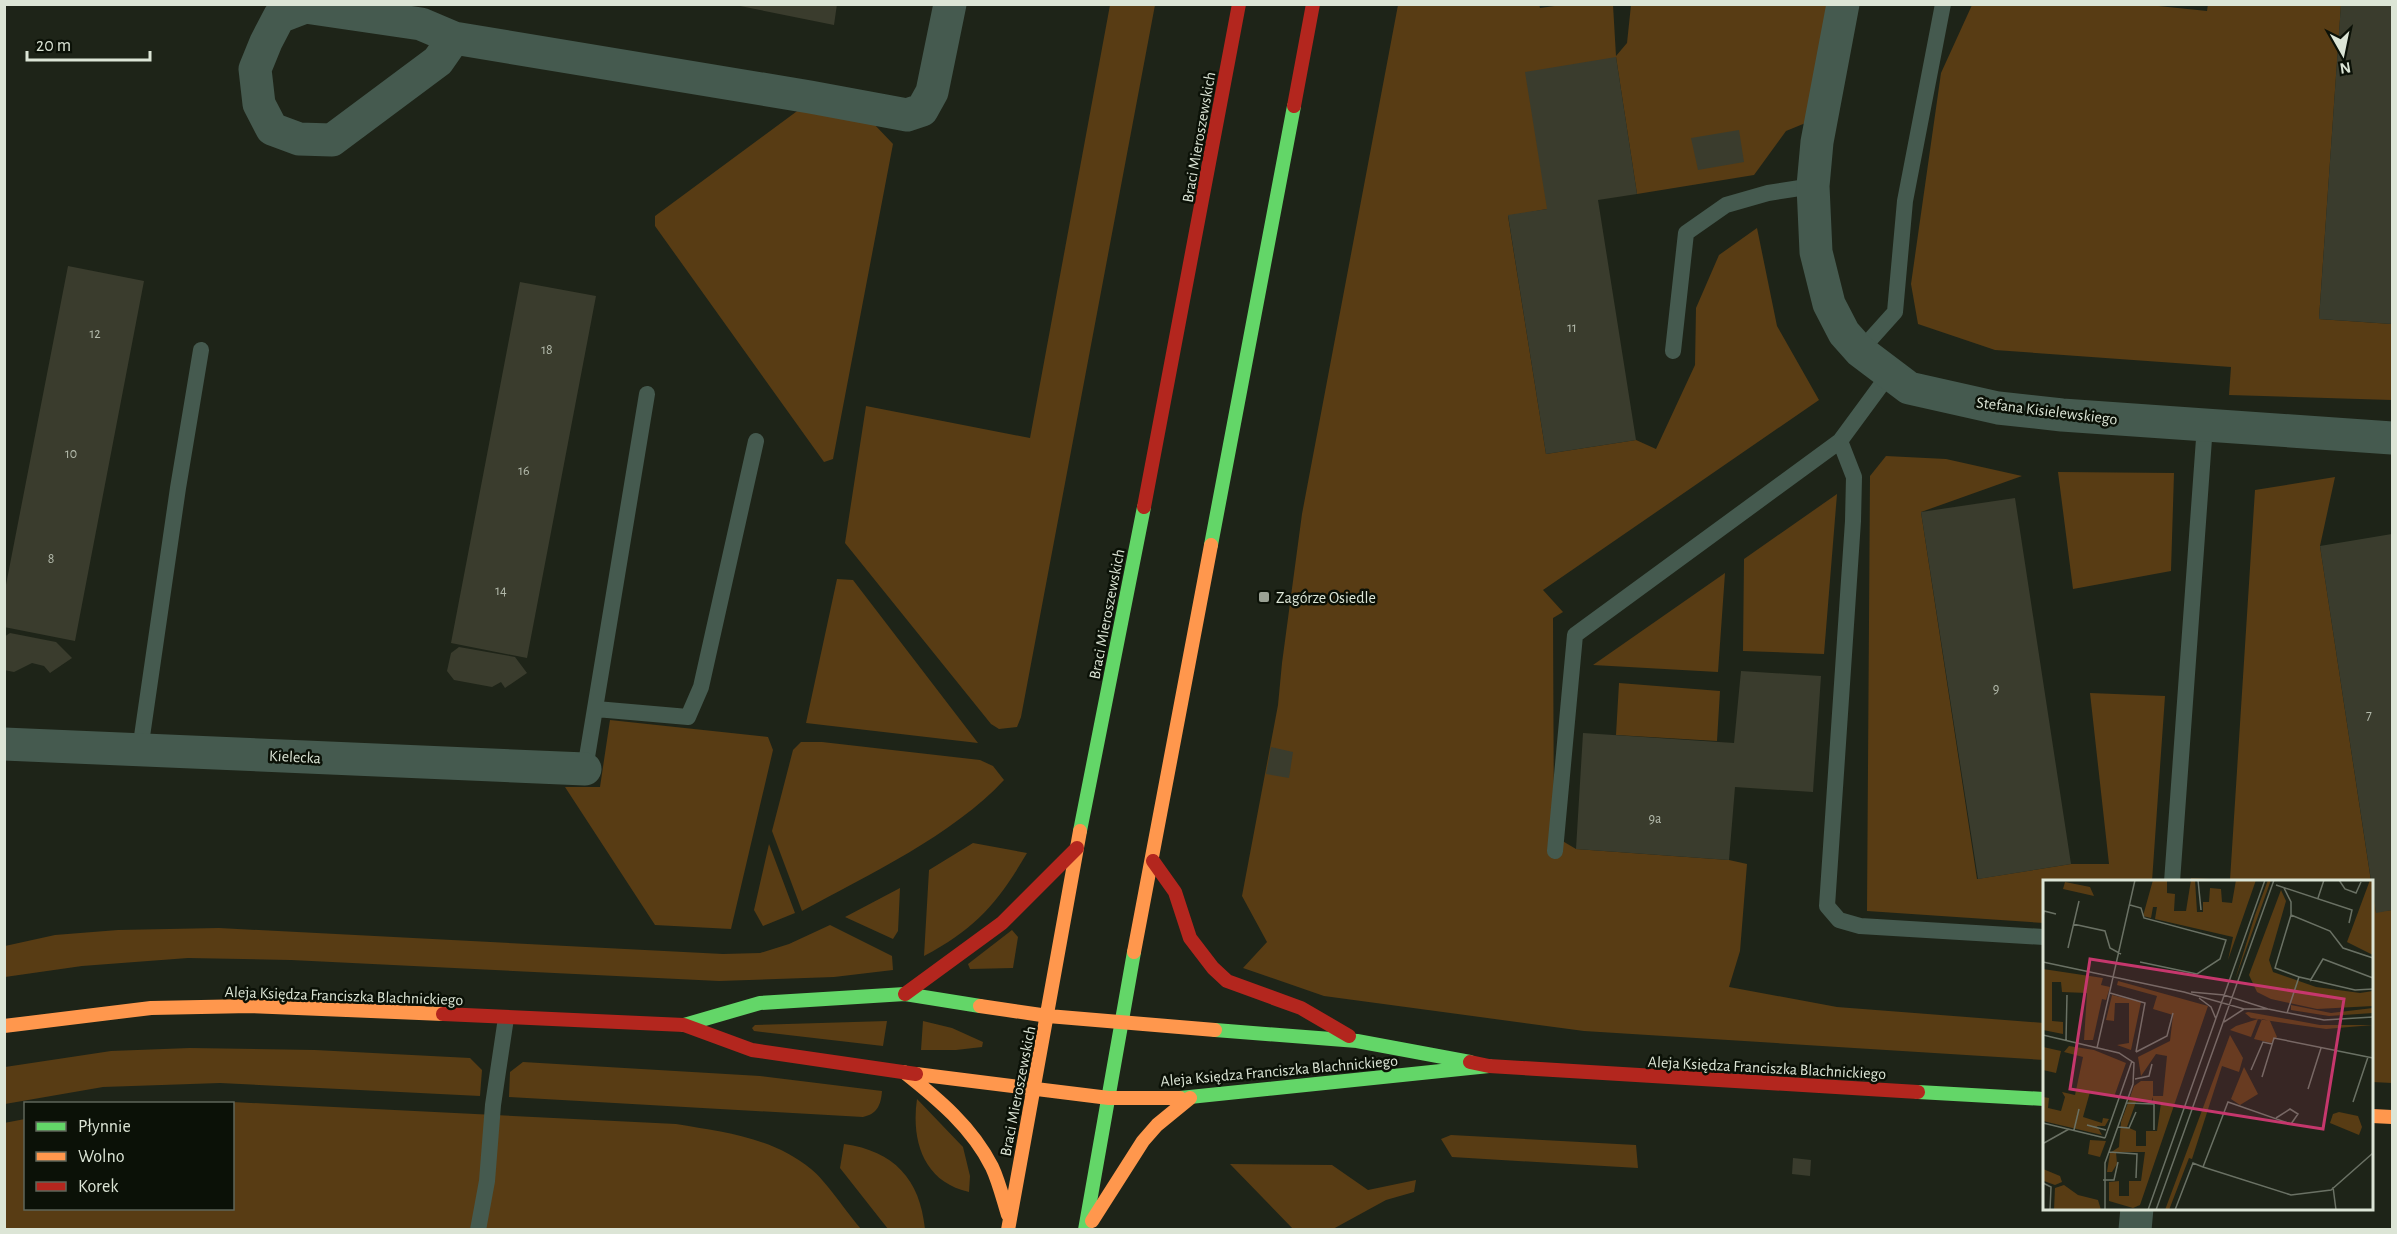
<svg xmlns="http://www.w3.org/2000/svg" width="2397" height="1234" font-family="'Alegreya Sans',sans-serif">
<style>
.green{fill:#583c14}
.building{fill:#3a3c2d}
.lines{fill:none;stroke-linecap:round;stroke-linejoin:round}
.lane{stroke:#455a4f;stroke-width:16}
.street{stroke:#455a4f;stroke-width:33}
.fast{stroke:#63d668;stroke-width:14}
.slow{stroke:#ff974d;stroke-width:14}
.jam{stroke:#b3261e;stroke-width:14}
.poi-dot{fill:#9aa194;stroke:#0b1107;stroke-width:2}
.labels{text-anchor:middle;stroke-width:5;stroke-linejoin:round;paint-order:stroke}
.number-label{font-size:14px;fill:#b4bbac}
.street-label{font-size:16px;fill:#dce5d6;stroke:#0b1107}
.poi-label{font-size:16px;fill:#dce5d6;stroke:#0b1107;text-anchor:start}
.inset-road{fill:none;stroke:#6a7164;stroke-width:1.5}
.view{fill:#c6376d;fill-opacity:0.15;stroke:#c6376d;stroke-width:3}
.inset-edge{fill:none;stroke:#dce5d6;stroke-width:3}
</style>
<rect width="100%" height="100%" fill="#1e2418"/>
<path class="green" d="M1539,4L1540,8L1569,4L1613,5L1616,56L1627,43L1631,5H1830L1808,122L1786,131L1754,175L1637,194L1616,57L1547,209L1508,216L1546,454L1636,440L1656,449L1695,365L1696,308L1719,255L1757,228L1777,326L1819,400L1543,590L1563,612L1553,618L1554,836L1576,849L1729,860L1747,864L1740,951L1729,987L1837,1007L2044,1023V1060L1584,1031L1324,996L1243,968L1267,942L1242,896L1278,705L1282,663L1302,514L1398,5Z
M2139,4L2207,11L2208,4L2341,5L2319,319L2392,324V400L2229,395L2231,367L1995,350L1918,324L1911,284L1941,73L1972,5Z
M1110,5H1155L1021,717L1017,727L999,729L991,724L845,543L866,406L1030,438Z
M804,106L873,123L893,144L833,459L824,462L655,226V216Z
M1886,456L1946,459L2022,476L1921,512L1977,879L2071,864H2109L2090,693L2165,696L2152,881L2044,882V923L1867,911L1870,476Z
M2058,472L2174,473L2171,571L2073,589Z
M2335,477L2320,546L2371,881H2191V878L2230,880L2255,490Z
M1837,494L1824,654L1743,651L1744,559Z
M1725,573L1718,672L1593,665Z
M837,579L853,580L978,743L806,723Z
M1619,683L1720,691L1717,741L1616,735Z
M610,720L768,737L773,750L731,929L655,925L565,787H600Z
M801,742H822L980,760L993,766L1004,780C953,835 868,875 802,911L772,831L793,750Z
M973,843L1027,853C997,904 976,928 924,956L929,870Z
M769,844L795,913L763,926L754,910Z
M2372,884L2376,912L2392,910V1083L2372,1082Z
M900,888L898,931L893,939L845,917Z
M830,925L892,956L893,970L834,977L719,981L291,960L188,958L82,966L5,977V946L55,935L118,930L219,928L723,954L760,953L789,944Z
M1012,930L1018,937L1013,968L970,969L968,964Z
M887,1021L883,1046L754,1031L752,1028L755,1025Z
M923,1021L952,1028L983,1042L982,1047L956,1050H921Z
M190,1048L315,1050L470,1058L482,1070L480,1096L220,1083L103,1087L5,1104V1067L111,1051Z
M523,1062L760,1076L882,1091C881,1105 877,1114 863,1117L509,1097L510,1072Z
M917,1099L963,1147L970,1176L969,1192C923,1182 911,1140 917,1099Z
M232,1102L676,1124C723,1132 772,1137 811,1169C826,1181 847,1213 861,1229H5L4,1123L25,1119L26,1208H232V1104L182,1103Z
M1451,1135L1636,1145L1638,1168L1452,1157L1441,1139Z
M844,1144C894,1151 920,1179 925,1229H888L840,1168Z
M1230,1164L1332,1165L1368,1190L1416,1180L1414,1192L1386,1200L1333,1229H1293Z"/>
<path class="building" d="M730,4H837L834,25Z
M2341,4H2392V324L2319,319Z
M1616,57L1637,194L1598,200L1636,440L1546,454L1508,215L1547,209L1525,72Z
M1739,130L1744,162L1698,170L1691,138Z
M68,266L144,281L75,641L4,627V595Z
M520,282L596,296L527,658L451,643Z
M2015,498L2071,864L1978,879L1921,512Z
M2392,534V910L2376,913L2320,546Z
M10,633L56,642L72,658L50,673L44,666L32,663L14,672L4,670V637Z
M459,647L515,657L527,673L505,688L501,682L492,687L454,680L447,671L451,653Z
M1741,671L1821,676L1813,792L1735,787L1729,860L1576,849L1583,733L1734,743Z
M1271,747L1293,752L1289,778L1266,774Z
M1793,1158L1811,1160L1810,1176L1792,1174Z"/>
<g class="lines">
<path class="lane" d="M1673,351L1686,233L1726,205L1768,193L1813,186
M1860,351L1895,312L1905,201L1943,4
M1840,441L1854,477L1853,521L1827,906L1839,920L1860,926L2044,937
M596,709L688,717L701,687L756,441
M140,750L178,488L201,350
M585,769L647,394
M1555,851L1575,635L1840,441L1890,373
M2172,882L2205,425
M478,1230L487,1181L493,1105L506,1018"/>
<path class="street" d="M1843,4L1817,142L1813,186L1816,252L1829,304L1844,333L1860,351L1909,388L1998,408L2062,415L2392,438
M454,38L438,61L332,140L299,139L272,129L259,104L255,69L266,42L279,17L305,7L421,24L454,38L810,97L907,115L922,110L932,92L950,4
M4,744L585,769
M2135,1230L2137,1208"/>
<path class="fast" d="M1211,545L1294,106
M1080,831L1144,507
M684,1025L760,1003L905,994L980,1006
M1215,1030L1357,1041L1470,1062
M1918,1092L2044,1099
M1180,1098L1489,1066
M1085,1230L1134,952"/>
<path class="slow" d="M1134,952L1211,545
M980,1006L1048,1016L1215,1030
M4,1026L151,1008L251,1006L443,1014
M904,1072C938,1099 972,1127 992,1167C999,1182 1003,1199 1008,1215
M916,1074L1109,1098H1180
M2372,1116L2392,1117
M1092,1221L1143,1141L1157,1125L1190,1098
M1008,1230L1080,831"/>
<path class="jam" d="M1294,106L1313,4
M1144,507L1239,4
M1153,861L1175,892L1190,938L1213,968L1227,981L1301,1008L1349,1036
M905,994L1002,923L1077,848
M443,1014L684,1025L752,1050L916,1074
M1470,1062L1489,1066L1918,1092"/>
</g>
<rect class="poi-dot" x="1258" y="591" width="12" height="12" rx="3"/>
<g class="labels">
<g class="number-label">
<text x="1572" y="332">11</text>
<text x="95" y="338">12</text>
<text x="547" y="354">18</text>
<text x="71" y="458">10</text>
<text x="524" y="475">16</text>
<text x="51" y="563">8</text>
<text x="501" y="595">14</text>
<text x="1996" y="693">9</text>
<text x="2369" y="719">7</text>
<text x="1655" y="823">9a</text>
</g>
<g class="street-label">
<text transform="translate(1198 137) rotate(-80)" y="6">Braci Mieroszewskich</text>
<text transform="translate(2047 410) rotate(7)" y="6">Stefana Kisielewskiego</text>
<text transform="translate(1106 614) rotate(-79)" y="6">Braci Mieroszewskich</text>
<text transform="translate(295 756) rotate(3)" y="6">Kielecka</text>
<text transform="translate(344 995) rotate(2)" y="6">Aleja Księdza Franciszka Blachnickiego</text>
<text transform="translate(1767 1067) rotate(3)" y="6">Aleja Księdza Franciszka Blachnickiego</text>
<text transform="translate(1279 1070) rotate(-5)" y="6">Aleja Księdza Franciszka Blachnickiego</text>
<text transform="translate(1017 1091) rotate(-79)" y="6">Braci Mieroszewskich</text>
</g>
<g class="poi-label">
<text x="1276" y="603">Zagórze Osiedle</text>
</g>
</g>
<g transform="translate(2043 880)">
<rect width="330" height="330" fill="#1e2418"/>
<path d="M110,0H124V13L132,14L131,31H143L148,0H152L154,32H160V22H166L167,8L178,9L179,22L189,23L193,0H213L185,80L190,57L112,39L114,27H110L108,38L100,36ZM225,0H228L192,100L212,35ZM327,0H330V75L304,62ZM22,2L47,7L51,16L20,9ZM238,10L243,21L226,80L230,92L273,107L317,113L330,111V126L274,129L228,119L214,112L206,95ZM0,89L60,98L58,105L67,107L63,120L59,119L50,160H41L44,113L19,112L18,102H9V141L20,142V154L0,150ZM75,101L165,126L97,325L90,328L66,321V302L76,301V316H86V301H98L102,272H73L74,284L69,292H64L67,273L76,267L78,242L91,206L98,201H110V216H120L124,176L113,174L98,196L95,177L127,161L130,135L110,129L114,116L74,105ZM110,217V222L118,223L114,251H103V266H93V251L84,247L93,222H108ZM69,115L98,122L88,170L74,165L86,163V123H72L71,141L63,140ZM248,125L288,133L330,128V133L286,136L248,130ZM205,132L277,145H330L283,149L208,138L202,133ZM215,139L208,157L187,150L193,146ZM219,139L227,141L234,157L228,163L211,159ZM187,155L200,178L196,192L179,186L149,279L146,278L126,330H122ZM26,166L51,170L83,183L71,217L47,212L40,237L59,243L60,238L66,239L62,246H54L59,255L0,241V217L6,218L5,228L18,231L22,217L19,212L32,215L40,177L21,172ZM0,167L18,171L13,193L0,190ZM201,187L215,214L197,225L188,219ZM296,232L315,236L319,247L316,255L287,243L290,234ZM47,260L63,261L57,277L45,274ZM0,289L17,296L19,302L12,305L1,301ZM21,305L35,315L55,320L58,330H11L12,308Z" fill="#583c14" fill-rule="evenodd"/>
<path class="inset-road" d="M155,0L158,30M296,0L302,9L313,13L318,2M233,5L309,30L306,43M241,8L248,22V35L287,51L300,68L330,78M275,18L281,0M87,25L98,28L101,38L183,60L177,79L154,94L97,82M248,35L232,88L256,97M0,37L1,31L13,34M30,44L62,51L67,68L78,74M25,68L36,21M0,82L141,112L201,129H225M267,101L280,79L330,98M148,112L181,115L225,129L281,140L330,137M67,113L102,123L93,172M156,118L168,127L173,139M244,133L256,97L312,110L330,109M181,142L201,129M0,155L76,173L91,183L90,204L62,283V330M23,160L24,115M54,168L92,0M93,172L124,156L130,133M208,190L220,162L229,164M219,197L231,158L330,178M92,199L106,196L109,184M265,209L278,168M310,222L325,177M84,223L111,224V250M233,238L247,229L255,234L248,244L185,222L160,287L248,315L288,310L330,273M0,243L62,258M44,245L63,250M75,247L86,248L93,232M31,250L36,229M62,258L89,181M1,263L26,249M66,272L94,274L93,298M60,300H71L75,282M0,303L8,307L7,330M290,307L293,330M105,330L222,0M113,330L231,0M132,330L150,283L160,287"/>
<path class="view" d="M47,79L301,119L280,249L27,209Z"/>
<rect width="330" height="330" class="inset-edge"/>
</g>
<rect width="2397" height="1234" fill="none" stroke="#dce5d6" stroke-width="12"/>
<rect x="24" y="1102" width="210" height="108" fill="#0b1107" stroke="#5f665a" stroke-width="1.5"/>
<rect x="36" y="1122" width="30" height="9" fill="#63d668" stroke="#5f665a" stroke-width="1.5"/>
<text x="78" y="1132" font-size="18" fill="#dce5d6">Płynnie</text>
<rect x="36" y="1152" width="30" height="9" fill="#ff974d" stroke="#5f665a" stroke-width="1.5"/>
<text x="78" y="1162" font-size="18" fill="#dce5d6">Wolno</text>
<rect x="36" y="1182" width="30" height="9" fill="#b3261e" stroke="#5f665a" stroke-width="1.5"/>
<text x="78" y="1192" font-size="18" fill="#dce5d6">Korek</text>
<g transform="translate(2343 54) rotate(171)" stroke="#0b1107" stroke-width="4.5" paint-order="stroke">
<path d="M0-4.5L10 22L0 15L-10 22Z" fill="#dce5d6"/>
<text y="-9" font-size="16" font-weight="bold" text-anchor="middle" fill="#dce5d6">N</text>
</g>
<path d="M27 51v9h123v-9" fill="none" stroke="#dce5d6" stroke-width="3"/>
<text x="36" y="51" font-size="18" fill="#dce5d6" stroke="#0b1107" stroke-width="4.5" paint-order="stroke">20 m</text>
</svg>
